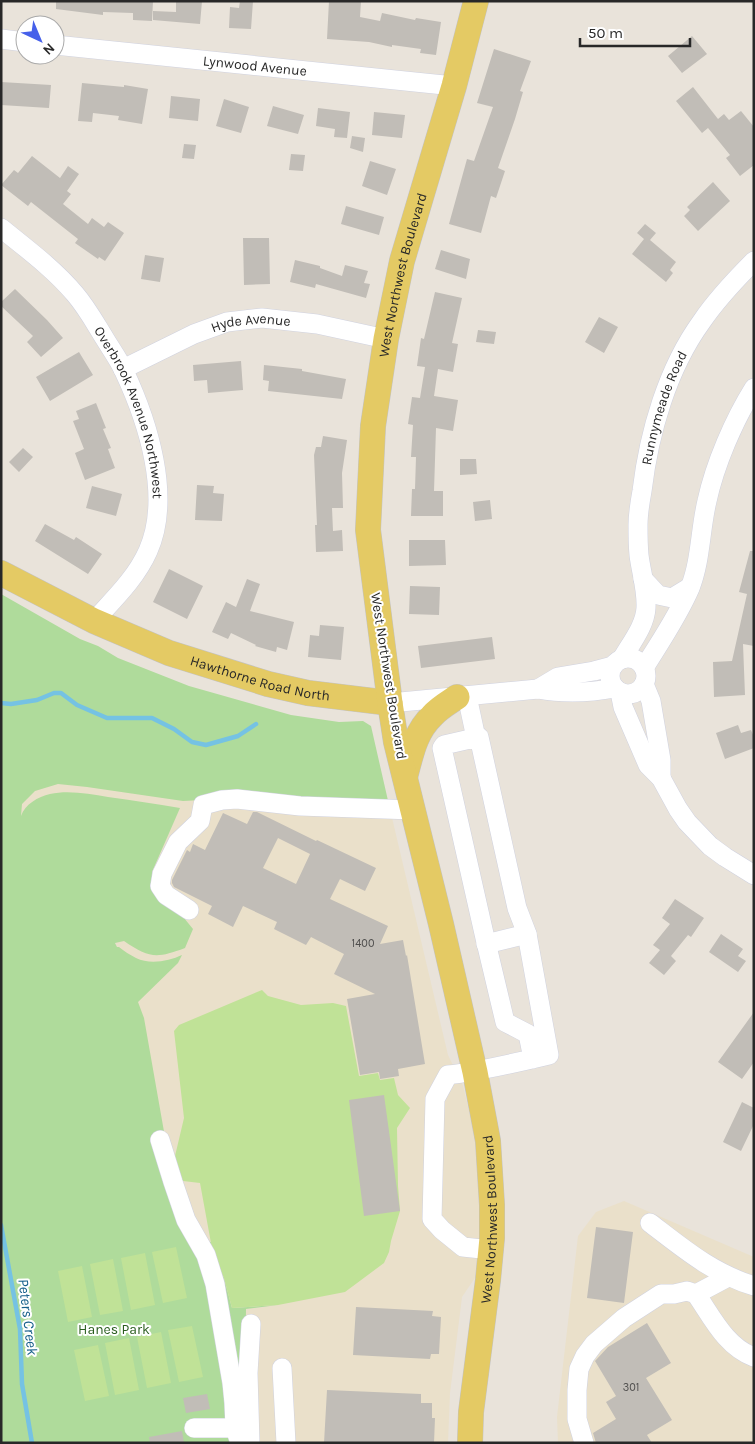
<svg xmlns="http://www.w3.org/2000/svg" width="755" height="1444" font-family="Karla,sans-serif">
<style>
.education{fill:#eae0ca}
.green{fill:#afdb9b}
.pitch{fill:#c0e297}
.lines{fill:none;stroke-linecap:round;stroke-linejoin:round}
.stream{stroke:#75c2e3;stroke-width:4.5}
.building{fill:#c1bdb7;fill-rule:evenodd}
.minor-casing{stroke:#d0d2df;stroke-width:20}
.major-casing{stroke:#c3c3c3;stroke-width:26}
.minor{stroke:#fff;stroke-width:19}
.major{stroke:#e4ca64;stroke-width:25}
.labels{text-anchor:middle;stroke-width:4;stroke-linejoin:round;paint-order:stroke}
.number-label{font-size:11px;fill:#4e4d4c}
.street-label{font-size:14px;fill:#282828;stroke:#fff}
.park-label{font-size:14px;fill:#2a5d1f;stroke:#fff}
.water-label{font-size:15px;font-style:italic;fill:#18608b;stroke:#fff}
</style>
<rect width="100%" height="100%" fill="#e9e3da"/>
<path class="education" d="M24,765L222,793L295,796L389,805L448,1055L463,1086L475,1136L481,1178V1269L462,1297L450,1393L448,1443H246L169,1160L117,947L106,924L29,844L19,827Z
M624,1201L754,1257V1443H558L557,1417L578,1236L596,1212Z"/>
<path class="green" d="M1,594L80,639L98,646L118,658L189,686L291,715L339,722L363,721L371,726L389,805L295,796L222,793L202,800L183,801L87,787L58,784L35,791L22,804L21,816C25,804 38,797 50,794C69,790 89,794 108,797C132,800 156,804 180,808L152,872V882L184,918L193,929L185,948C156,959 149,958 124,941L115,943L117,947H119C124,951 130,955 136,958C150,965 169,961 182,955L178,963L138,1002L144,1018L169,1160L188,1214L208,1242H211L213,1254L224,1278L232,1308L278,1305L246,1309L245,1388L246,1443H1Z"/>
<path class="pitch" d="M262,990L268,996L301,1005L333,1003L346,1006L359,1076L378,1073L380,1080L394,1078L398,1095L410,1108L397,1128L398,1186L400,1211L391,1241L389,1252L384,1263L345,1292L278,1305L232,1308L224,1278L213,1254L200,1183L183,1181L176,1175L175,1165V1156L184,1118L174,1031L179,1025Z
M176,1247L187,1298L163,1303L152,1252Z
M145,1253L155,1305L131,1310L121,1258Z
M113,1259L123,1311L100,1315L90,1264Z
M82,1266L92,1317L68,1322L58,1271Z
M192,1326L203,1377L179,1382L168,1330Z
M161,1332L171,1383L147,1388L137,1337Z
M129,1338L139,1390L115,1395L105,1343Z
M98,1345L109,1396L85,1401L74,1350Z"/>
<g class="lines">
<path class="stream" d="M1,703L11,704L37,700L54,693H61L77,705L107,718H152L174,729L192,742L206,745L238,736L256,724
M1,1225L20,1329L22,1384L32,1443"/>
</g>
<path class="building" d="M56,1H153L152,21L133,20V13L103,12V15L56,9Z
M176,1H202L200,24L153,20V11L176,12Z
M240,1H253L251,29L229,28L230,7L239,8Z
M329,1H361L360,17L380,21L382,13L415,20L416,18L441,22L436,55L420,53L421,49L392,45V47L369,42L327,39Z
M692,36L707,54L682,73L668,56Z
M494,49L531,61L520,91L523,92L515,119L498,168L505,171L496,198L491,196L481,233L449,224L467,159L474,161L493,107L477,103Z
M1,82L51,85L49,108L1,105Z
M82,83L124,87V85L148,89L142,124L118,120L119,116L93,113L92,122L78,121Z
M693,87L718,119L724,114L729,120L741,111L754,127V165L740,176L726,158L730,155L708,128L702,133L676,101Z
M171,96L200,99L198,121L169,118Z
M224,99L249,107L241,133L216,126Z
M273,106L304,115L298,134L267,126Z
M318,108L350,112L347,138L334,137L335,129L316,126Z
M374,112L405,115L402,138L372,135Z
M352,136L365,138L363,152L350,148Z
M184,144L196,145L194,159L182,158Z
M291,154L305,155L303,171L289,170Z
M32,156L60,178L68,166L79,174L67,191L71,194L63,204L88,224L92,218L104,227L108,222L124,233L105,261L99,257L98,259L75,243L78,239L31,202L28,206L1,185L14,170L18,173Z
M370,161L396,169L387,195L362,186Z
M713,182L730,201L698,231L684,216L690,210L687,207Z
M346,206L384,217L379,235L341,224Z
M645,224L656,233L650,240L676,262L670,270L673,273L666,282L632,254L644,239L637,233Z
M243,238H269L270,284L244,285Z
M441,250L470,259L466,279L435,269Z
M145,255L164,258L160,282L141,279Z
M295,260L320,266V268L342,276L345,265L368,271L364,283L370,284L366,298L316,284L315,288L290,282Z
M15,289L47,320L63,338L41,357L27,342L33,336L1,306V302Z
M435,292L462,298L452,343L458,344L453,372L438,369L434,396L458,400L453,431L436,428L434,491H443V516H411L412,489H415L416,457H411L413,425L408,424L412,397L420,398L425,367L417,366L421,338L424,339Z
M599,317L618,327L604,353L585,342Z
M478,330L496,332L494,344L476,342Z
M79,352L93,375L50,401L36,377Z
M241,361L243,390L208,393L207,380L194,381L193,365Z
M264,365L302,369V371L346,379L342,399L268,391L269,381L263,380Z
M96,403L106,428L103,429L111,448L108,449L115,468L85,480L75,453L84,449L73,421L79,419L76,411Z
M323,436L347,440L342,473L343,508H332L333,531L342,530L343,551L316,552L315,525H317L314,455L316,447H321Z
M23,448L33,457L19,472L9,462Z
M460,459H476L477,474L460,475Z
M197,485L214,486L213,493L224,494L222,521L195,520Z
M92,486L122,494L116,516L86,508Z
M490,500L492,519L475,521L473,502Z
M45,524L74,540L76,537L102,554L88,574L35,541Z
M409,540H445L446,565L409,566Z
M750,551H754V646L743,644L745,695L714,697L713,662L732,661L747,594L739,592Z
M169,569L203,586L187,619L153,602Z
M247,579L260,584L250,611L294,622L287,650L277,647L276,652L255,646L256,645L231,633L228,639L212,632L226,602L236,607Z
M410,586L440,587L439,615L409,614Z
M320,625L344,627L341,660L308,657L310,635L319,636Z
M492,637L495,659L421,668L418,646Z
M738,725L741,733L751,730L754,737V748L725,759L716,733Z
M253,812H257L316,841L317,840L376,868L365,891L340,879L330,899L388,926L380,944L403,940L406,956L407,955L425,1064L398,1069L399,1076L380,1079L379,1072L360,1075L347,999L375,994L334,974L344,954L311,937L306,945L274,929L277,922L243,906L233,927L208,914L212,906L174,887L172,883V880L187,850L190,852L193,844L205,850L223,813L247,824ZM278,838L310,854L296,884L263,868Z
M675,899L704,918L691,937L688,935L671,956L676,961L664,975L649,963L660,950L653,945L670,924L662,918Z
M721,934L743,949L738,956L746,961L738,972L709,952Z
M754,1012V1062L742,1079L718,1062Z
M384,1095L400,1211L364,1216L349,1100Z
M742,1102L754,1108V1124L741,1151L723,1142Z
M596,1227L633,1232L624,1303L587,1298Z
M356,1307L433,1311L432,1316L441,1317L439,1354H431L430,1359L353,1355Z
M647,1323L671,1363L646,1378L672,1420L647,1435L652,1443H596L593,1433L616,1419L606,1402L616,1396L595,1361L608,1347Z
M327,1390L421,1394V1403H432V1418H435L434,1443H324Z
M207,1394L210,1409L186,1413L183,1398Z
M182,1431L184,1443H150L149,1437Z"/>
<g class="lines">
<defs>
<g id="minor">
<path d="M1,39L25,42"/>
<path id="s1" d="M55,45L454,86"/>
<path id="s2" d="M1,228C27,249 54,269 75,294C87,308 95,323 105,339C111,349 119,360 124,371C148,422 172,497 148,551C136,578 114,599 94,621"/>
<path id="s3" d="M123,369L194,334L227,322L262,318L317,324L386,339"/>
<path d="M643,579L658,595L672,598L690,587"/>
<circle cx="628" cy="676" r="18"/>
<path id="s4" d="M622,659C631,643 645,626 646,608C647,590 641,572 639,555C638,545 638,535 638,525C638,514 640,502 642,491C649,433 667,369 702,321C717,299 735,280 754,261"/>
<path d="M644,668C660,642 678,616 690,588C701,560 700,530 707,501C715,464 734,420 754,388"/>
<path d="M644,684L651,701L661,760V778"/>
<path d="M538,689L558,677L594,671L613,666"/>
<path d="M620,692L623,707L648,765L661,778L678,809L687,822L710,846L725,857L754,875"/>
<path d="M467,696L476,738"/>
<path d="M390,703L538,689C565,694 588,693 615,688"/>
<path d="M189,910L166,895L160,886L162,874L178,842L200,821L203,805L222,800L237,799L300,806L413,810"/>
<path d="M486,944L527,934"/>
<path d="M160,1140L173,1182L186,1220L206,1255L215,1284L232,1383L234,1403L235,1428L240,1443"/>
<path d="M650,1223C684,1249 712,1273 754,1286"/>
<path d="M491,1250L463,1247L442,1230L432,1219L435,1099L448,1075C482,1071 515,1063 549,1055L527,934L517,908L479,737L444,745L442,748L485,938L505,1022L528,1034L533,1059"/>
<path d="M696,1294L728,1277"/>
<path d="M282,1368L286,1443"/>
<path d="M194,1428H235"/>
<path d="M250,1443L248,1373L251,1324"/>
<path d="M584,1443L577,1419V1390L579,1369L585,1356L594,1344L624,1318L661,1294H674L687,1291L696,1294C712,1317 726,1347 754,1357"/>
</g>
<g id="major">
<path id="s5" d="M1,573L94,621L169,653L268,684L308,693L390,703"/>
<path d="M405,777C411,755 415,732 432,716C439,708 448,703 457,697"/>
<path id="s6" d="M470,1443L471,1412L488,1280L492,1238V1205L488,1141L475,1072L441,924L396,742L390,703L368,530L373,426L386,339L402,261L454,86L476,1"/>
</g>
</defs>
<use href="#minor" class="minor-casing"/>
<use href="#major" class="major-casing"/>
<use href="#minor" class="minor"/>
<use href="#major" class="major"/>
</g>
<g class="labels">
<g class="number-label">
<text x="363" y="947">1400</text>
<text x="631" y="1391">301</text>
</g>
<g class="street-label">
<text dy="5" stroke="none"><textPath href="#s1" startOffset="201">Lynwood Avenue</textPath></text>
<text dy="5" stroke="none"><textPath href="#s6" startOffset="1185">West Northwest Boulevard</textPath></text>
<text dy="5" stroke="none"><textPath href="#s3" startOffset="138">Hyde Avenue</textPath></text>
<text dy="5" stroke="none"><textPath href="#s4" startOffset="261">Runnymeade Road</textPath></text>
<text dy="5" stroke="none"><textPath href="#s2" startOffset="232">Overbrook Avenue Northwest</textPath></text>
<text transform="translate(389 676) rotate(81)" y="5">West Northwest Boulevard</text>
<text dy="5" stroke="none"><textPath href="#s5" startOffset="281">Hawthorne Road North</textPath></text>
<text dy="5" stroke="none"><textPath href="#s6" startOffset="225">West Northwest Boulevard</textPath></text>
</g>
<g class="park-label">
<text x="114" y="1334">Hanes Park</text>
</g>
<g class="water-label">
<text transform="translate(28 1317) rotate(83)" y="5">Peters Creek</text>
</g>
</g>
<rect width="755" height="1444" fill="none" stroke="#282828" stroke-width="5"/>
<g transform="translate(40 40) rotate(136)"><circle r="24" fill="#ffffff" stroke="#a9a9a9"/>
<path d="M0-4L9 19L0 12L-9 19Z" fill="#4660ea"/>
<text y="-8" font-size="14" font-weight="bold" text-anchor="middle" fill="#282828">N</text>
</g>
<path d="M580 38v8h110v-8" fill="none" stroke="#282828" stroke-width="2.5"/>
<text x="588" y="38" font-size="15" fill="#282828" stroke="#ffffff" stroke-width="4" paint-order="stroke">50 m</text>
</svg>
